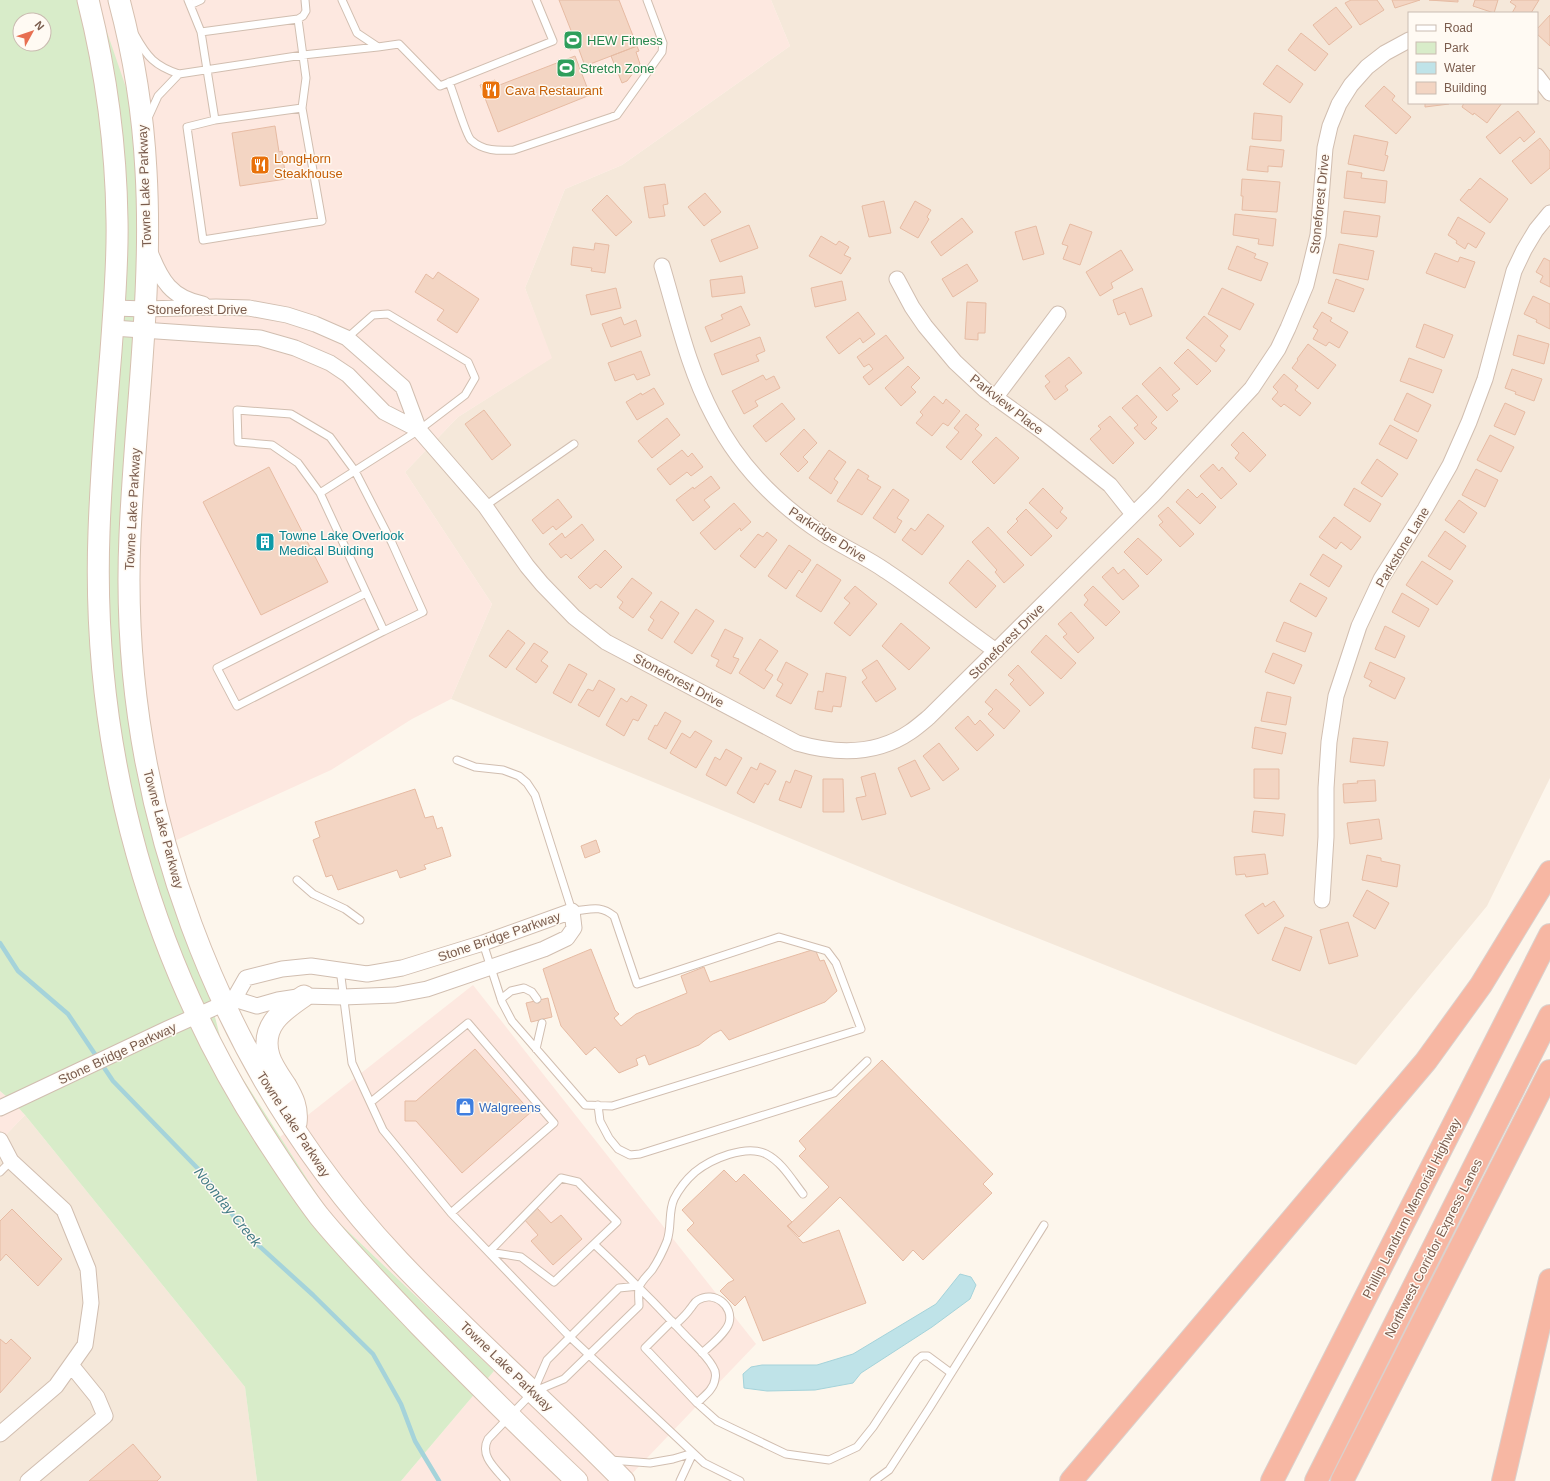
<svg xmlns="http://www.w3.org/2000/svg" width="1550" height="1481" font-family="Helvetica,sans-serif">
<style>
.residential{fill:#f5e8da;fill-rule:evenodd}
.commercial{fill:#fde8e0}
.green{fill:#d8ecc9;fill-rule:evenodd}
.water{fill:#bfe3e8;stroke:#a5d3da}
.lines{fill:none;stroke-linecap:round;stroke-linejoin:round}
.stream{stroke:#a5d3da;stroke-width:4.5}
.building{fill:#f3d5c3;stroke:#e6bba3}
.lane-casing{stroke:#d1beb0;stroke-width:9}
.street-casing{stroke:#d1beb0;stroke-width:17}
.secondary-casing{stroke:#d6c0b0;stroke-width:23}
.highway-casing{stroke:#dad1cd;stroke-width:24}
.lane{stroke:#fff;stroke-width:7}
.street{stroke:#fff;stroke-width:15}
.secondary{stroke:#fff;stroke-width:21}
.highway{stroke:#f7b7a3;stroke-width:22}
.labels{text-anchor:middle;stroke-width:3;stroke-linejoin:round;paint-order:stroke}
.leisure-label{font-size:13px;fill:#27864d;stroke:#fffaf3;text-anchor:start}
.food-label{font-size:13px;fill:#c56008;stroke:#fffaf3;text-anchor:start}
.street-label{font-size:13px;fill:#7a5c4d;stroke:#fffaf3}
.culture-label{font-size:13px;fill:#0d838f;stroke:#fffaf3;text-anchor:start}
.shop-label{font-size:13px;fill:#366cbe;stroke:#fffaf3;text-anchor:start}
.water-label{font-size:14px;font-style:italic;fill:#437c86;stroke:#fffaf3}
</style>
<rect width="100%" height="100%" fill="#fdf6ec"/>
<path class="residential" d="M771,0H1550V778L1487,906L1356,1065L899,883L451,699L492,604L405,472L458,417L551,358L525,288L565,189L622,165L790,46ZM1409,13H1537V103H1409Z
M25,1115L245,1387L257,1481H0V1141Z"/>
<path class="commercial" d="M96,0H771L790,46L622,165L565,189L525,288L552,358L458,417L405,472L492,604L451,699L412,719L331,770L170,843L143,755Z
M473,985L756,1344L625,1481H401L494,1371L329,1213L280,1137Z
M0,1091L14,1103L25,1115L0,1141Z"/>
<path class="green" d="M0,0H96L131,102L150,300L139,563L143,755L170,843L223,1048L329,1213L494,1371L401,1481H257L245,1387L25,1115L14,1103L0,1091ZM20,20H44V44H20Z"/>
<path class="water" d="M960,1274L971,1277L976,1285L970,1299L932,1327L861,1373L853,1383L815,1390L767,1391L744,1388L743,1374L751,1367L762,1365H817L853,1354L936,1304Z"/>
<g class="lines">
<path class="stream" d="M0,943L18,971L68,1014L113,1081L206,1177L246,1234L313,1295L373,1354L401,1404L415,1441L439,1481"/>
</g>
<path class="building" d="M559,0H619L637,46L585,66L578,47L570,50L564,36L572,33Z
M1351,0H1377L1384,10L1360,25L1345,3Z
M1392,0H1420L1395,8Z
M1429,0H1458V2Z
M1475,0H1498L1494,13L1473,6Z
M1512,0H1539L1531,13H1512L1516,6L1510,2Z
M1336,7L1352,27L1329,45L1313,25Z
M1550,15V46L1537,34V29Z
M1301,33L1328,54L1315,71L1288,50Z
M637,46L639,51L636,52L640,64L627,81L622,83L611,56Z
M575,56L590,95L498,132L480,85L495,80L497,86Z
M1277,65L1303,84L1290,103L1263,84Z
M1384,86L1395,96L1392,100L1411,117L1396,134L1365,106Z
M1425,103H1449V104L1425,107Z
M1464,103H1502L1487,123L1474,113L1473,115L1462,107Z
M1518,111L1535,132L1524,142L1520,137L1500,154L1486,137Z
M1254,113L1282,116L1281,141L1252,139Z
M275,126L279,152L282,151L286,179L240,186L232,133Z
M1354,135L1388,142L1385,155L1388,156L1384,171L1348,164Z
M1540,138L1550,151V168L1531,184L1512,161Z
M1250,146L1284,150L1282,167L1268,166V172L1247,170Z
M1347,171L1362,173L1361,178L1387,181L1385,203L1344,198Z
M1480,178L1508,199L1490,223L1460,200L1469,189L1470,190Z
M1242,179L1280,182L1277,212L1242,210L1243,196H1241Z
M665,184L668,204L663,205L665,216L649,218L644,187Z
M705,193L721,212L704,226L688,207Z
M607,195L632,222L616,236L592,210Z
M884,201L891,233L869,237L862,206Z
M915,201L931,210L927,217L929,219L918,238L900,228Z
M1344,211L1380,216L1377,237L1341,233Z
M1235,214L1276,219L1273,246L1258,244L1259,239L1233,235Z
M1458,217L1485,233L1476,248L1468,243L1465,249L1456,243L1457,241L1448,235Z
M962,218L973,232L941,256L931,242Z
M1070,224L1092,232L1080,265L1063,259L1068,246L1062,244Z
M749,225L758,248L720,262L711,240Z
M1036,226L1044,254L1023,260L1015,232Z
M821,236L836,245L839,241L849,247L844,255L851,258L841,274L809,256Z
M595,243L609,245L605,273L591,271L592,268L571,265L573,247L594,250Z
M1339,244L1374,251L1368,280L1333,273Z
M1237,246L1256,254L1254,258L1268,263L1261,281L1228,269Z
M1121,250L1133,270L1111,283L1113,288L1100,296L1086,272Z
M1435,253L1458,262L1460,257L1475,262L1465,288L1426,273Z
M1544,258L1550,261V287L1540,282L1543,276L1536,272Z
M967,264L978,281L953,297L942,279Z
M438,272L479,299L457,333L437,320L444,310L415,292L426,274L433,279Z
M742,276L745,293L712,297L710,280Z
M1336,279L1364,289L1354,312L1328,303Z
M842,281L846,300L815,307L811,288Z
M616,288L621,308L591,315L586,295Z
M1142,288L1152,316L1130,325L1125,312L1118,315L1113,300Z
M1222,288L1254,304L1240,330L1208,314Z
M1533,296L1550,304V329L1536,322L1537,320L1524,314Z
M967,302L986,303L985,333H978V340L965,339Z
M741,306L750,325L711,342L705,327L723,319L721,315Z
M858,312L875,334L863,343L860,338L839,354L826,337Z
M1322,312L1332,318L1330,321L1348,332L1339,348L1329,342L1326,346L1313,339L1318,330L1313,327Z
M1204,316L1228,336L1220,346L1225,350L1216,362L1186,338Z
M621,317L624,325L636,320L641,336L611,347L602,324Z
M1424,324L1453,335L1444,358L1416,347Z
M886,335L904,358L869,385L863,377L873,369L869,364L864,367L857,357Z
M1518,335L1549,344L1544,364L1513,355Z
M760,337L765,351L756,355L759,361L722,375L714,354Z
M1308,344L1336,365L1318,389L1292,368L1298,360L1297,359Z
M1188,349L1211,371L1197,385L1174,363Z
M641,351L650,375L637,380L634,374L615,381L608,363Z
M1069,357L1082,373L1065,386L1068,390L1055,400L1045,386L1050,382L1045,376Z
M1409,358L1442,370L1433,393L1400,381Z
M908,366L920,378L911,387L916,392L901,406L885,388Z
M1160,367L1180,389L1172,395L1178,401L1167,411L1142,384Z
M1512,369L1542,379L1534,401L1515,394L1516,392L1505,388Z
M1284,374L1298,386L1295,390L1311,403L1300,416L1284,404L1281,407L1272,399L1278,392L1273,387Z
M763,375L766,380L774,376L780,388L755,401L758,406L744,414L732,391Z
M654,388L664,404L637,420L626,402L641,393L642,395Z
M1407,393L1431,405L1418,432L1394,420Z
M1137,395L1157,417L1151,423L1157,428L1145,440L1134,428L1138,425L1122,408Z
M934,396L943,404L946,399L960,411L948,426L943,423L932,436L916,423L923,415L920,412Z
M782,403L795,419L766,442L753,426Z
M1505,403L1525,412L1515,435L1494,426Z
M484,410L511,445L492,460L465,424Z
M966,414L979,425L975,429L982,435L961,460L946,447L959,432L954,428Z
M1110,416L1134,443L1113,464L1090,439L1101,429L1098,426Z
M667,418L680,435L652,458L638,441Z
M1390,425L1417,440L1407,459L1379,444Z
M804,429L817,443L803,457L808,462L798,472L780,454Z
M1243,432L1266,455L1250,472L1235,458L1239,453L1231,445Z
M1490,435L1514,447L1501,472L1477,460Z
M996,437L1019,458L994,484L972,462Z
M682,450L688,457L692,453L703,467L691,476L687,472L670,485L657,469Z
M829,450L846,462L834,479L838,482L831,494L809,478Z
M1377,459L1398,474L1382,497L1361,483Z
M1213,464L1219,471L1222,467L1237,484L1221,499L1200,476Z
M269,467L328,582L261,615L203,502Z
M858,469L869,476L867,479L881,487L862,515L837,501Z
M1476,469L1498,480L1485,507L1462,495Z
M711,476L720,488L704,500L710,507L693,521L676,500L693,487L694,489Z
M1043,488L1063,508L1060,512L1067,518L1057,529L1029,503Z
M1354,488L1381,504L1370,522L1344,505Z
M893,489L909,500L897,518L902,521L895,533L873,518Z
M1188,489L1197,498L1202,493L1216,507L1200,524L1176,502Z
M558,499L572,517L556,530L553,526L543,534L532,520Z
M1459,500L1477,513L1464,533L1445,520Z
M734,503L751,522L741,531L740,528L715,550L700,533Z
M1168,507L1194,534L1180,547L1159,525L1163,522L1158,516Z
M1026,509L1052,536L1031,556L1007,532L1018,521L1016,519Z
M928,514L944,526L922,555L902,540L911,528L915,531Z
M1334,517L1361,537L1351,550L1341,542L1336,549L1319,537Z
M582,524L594,540L571,559L566,554L561,558L549,544L562,533L565,538Z
M988,527L1024,565L1004,583L995,572L997,570L972,542Z
M1445,531L1466,546L1450,570L1428,556Z
M767,532L777,540L755,568L740,556L758,534L763,537Z
M1138,538L1162,560L1147,575L1124,552Z
M789,545L811,560L802,573L799,570L786,589L768,576Z
M605,550L622,567L601,588L596,584L590,589L578,577Z
M1323,554L1342,566L1329,587L1310,575Z
M968,560L996,586L976,608L949,583Z
M1422,561L1453,581L1437,605L1406,585Z
M817,564L841,580L821,612L796,596Z
M1113,567L1118,574L1124,569L1139,586L1123,600L1102,577Z
M632,578L652,593L633,618L619,608L623,602L617,597Z
M1300,583L1327,598L1316,617L1290,601Z
M855,586L877,604L850,636L834,623L850,603L844,598Z
M1093,586L1120,612L1106,626L1084,605L1088,600L1084,595Z
M1402,593L1429,609L1419,627L1392,612Z
M661,601L679,613L662,639L648,630L654,620L650,617Z
M696,609L714,621L692,654L674,642Z
M1071,612L1094,638L1078,653L1063,637L1067,634L1058,624Z
M1284,622L1312,633L1305,652L1276,641Z
M901,623L930,648L909,670L882,646Z
M1385,626L1405,636L1395,658L1375,649Z
M725,629L743,638L733,657L739,659L731,674L716,666L719,660L711,656Z
M508,630L525,643L506,668L489,656Z
M1046,635L1076,663L1061,679L1031,652Z
M760,639L778,651L765,670L773,675L764,689L739,673Z
M534,643L548,652L541,661L548,666L536,683L516,669Z
M1273,653L1302,665L1294,684L1265,672Z
M877,660L896,689L876,702L862,682L867,678L862,670Z
M786,662L808,674L791,704L776,696L783,684L777,680Z
M1370,662L1405,678L1395,699L1369,686L1372,681L1364,677Z
M569,664L587,674L571,703L553,693Z
M1018,665L1044,693L1030,706L1010,684L1014,680L1008,675Z
M826,673L846,677L841,707L833,706L832,712L815,709L818,691L823,692Z
M599,680L615,689L599,717L578,705L588,689L593,691Z
M996,689L1020,711L1004,729L988,714L993,709L985,702Z
M1267,692L1291,697L1286,725L1261,721Z
M631,696L647,705L638,721L633,719L624,736L606,725L621,698L627,702Z
M665,712L681,721L666,749L648,739L655,725L657,726Z
M968,716L975,725L980,720L994,735L977,751L955,728Z
M1255,727L1286,733L1282,754L1252,748Z
M695,731L712,741L696,768L670,753L682,733L690,738Z
M1353,738L1388,742L1384,766L1350,762Z
M939,743L959,769L943,781L923,756Z
M726,749L742,758L726,786L706,775L715,757L720,760Z
M915,760L930,789L911,797L898,768Z
M760,763L776,771L768,785L765,783L754,803L737,793L751,767L757,770Z
M1254,769H1279V799L1254,798Z
M795,770L812,776L801,808L779,800L786,781L790,783Z
M875,773L886,814L862,820L856,798L866,796L861,777Z
M823,779H843L844,812H823Z
M1375,780L1376,801L1344,803L1343,784L1358,783L1357,781Z
M415,789L425,818L433,816L437,829L442,827L451,856L424,865L426,869L400,878L397,870L338,890L332,875L326,877L313,840L320,837L315,822Z
M1254,811L1285,814L1283,836L1252,832Z
M1379,819L1382,839L1350,844L1347,823Z
M596,840L600,852L585,858L581,846Z
M1265,854L1268,874L1246,877L1245,874L1236,875L1234,857Z
M1367,855L1381,858V861L1400,865L1397,887L1362,880Z
M1367,890L1389,903L1375,929L1353,916Z
M1274,901L1284,916L1258,934L1245,915L1263,903L1265,907Z
M1348,922L1358,956L1329,964L1320,930Z
M1285,927L1312,937L1300,971L1272,960Z
M591,949L615,1010L619,1014L614,1018L621,1026L636,1014L687,993L681,976L704,967L710,982L815,949L820,961L824,960L837,991L825,1002L729,1040L721,1030L713,1034L699,1045L649,1065L645,1055L636,1059L638,1065L619,1073L595,1047L586,1055L561,1026L543,969Z
M548,998L552,1017L531,1022L526,1003Z
M475,1049L531,1112L462,1173L416,1121H405V1101H416Z
M882,1060L993,1174L983,1184L992,1193L923,1260L913,1250L903,1261L840,1197L799,1237L788,1226L829,1187L799,1156L806,1149L799,1141Z
M724,1170L736,1182L744,1174L792,1222L787,1226L803,1243L839,1230L866,1303L763,1341L745,1296L735,1306L720,1291L728,1283L734,1280L687,1230L694,1223L682,1210Z
M537,1208L551,1223L561,1215L582,1239L553,1265L531,1241L538,1235L524,1219Z
M12,1209L62,1259L38,1286L6,1254L0,1261V1221Z
M0,1339L6,1344L11,1339L31,1358L0,1393Z
M133,1444L161,1477L157,1481H89Z"/>
<g class="lines">
<defs>
<path id="lane" d="M188,0L201,32L215,120L302,108L322,221L203,240L187,127L215,120
M342,0L357,33L378,47L399,44L440,86L553,41L536,0
M190,5L201,0
M298,19L306,78L302,108
M201,32L298,19L303,16L306,11L305,0
M135,35C147,57 155,66 179,74L303,55L378,47
M449,82C453,91 466,136 471,140C483,151 498,151 514,150L612,117L617,115L662,52L663,43L647,0
M148,118L158,96L179,74
M320,493L419,430L465,395L475,378L468,362L388,314L373,315L347,338
M485,506L574,444
M366,593L217,668L237,706L384,631L320,493L298,463L272,445L238,442L237,410L291,414L330,437L355,471L392,543L423,612L384,631
M457,760L475,767L503,770L519,776L527,783L535,795L572,911C590,910 599,904 614,916L637,984L779,937L827,951L836,963L861,1029L612,1106L585,1105L512,1021L502,1002L483,943
M297,880L313,894L345,909L360,920
M340,969L352,1063L383,1130L451,1213L570,1337L704,1463L740,1481
M501,999L511,991L524,988L532,992L537,999
M536,1049L542,1023
M371,1102L468,1023L554,1123L451,1213
M598,1105L600,1121L609,1138L618,1149L630,1155L640,1154L834,1093L867,1061
M0,1172L11,1161
M561,1178L578,1182L617,1222L554,1282L521,1257L489,1252Z
M594,1244C625,1273 654,1302 683,1333C693,1344 706,1354 713,1367C715,1370 716,1375 715,1379C714,1389 704,1396 697,1403L645,1348L672,1321
M675,1325C680,1320 686,1315 690,1309C693,1306 694,1302 698,1300C714,1290 734,1306 729,1323C726,1333 710,1346 702,1353
M535,1391L564,1379L639,1306C639,1300 638,1293 639,1288C640,1282 648,1275 652,1270C658,1261 663,1251 667,1241C672,1227 668,1212 674,1199C679,1189 687,1179 695,1172C711,1159 746,1144 766,1154C782,1162 792,1180 803,1194
M697,1403L717,1421L786,1454L829,1460L857,1447L873,1427L917,1360L922,1356H928L951,1373
M610,1460L650,1463L673,1459L693,1453
M506,1481C496,1469 479,1456 488,1439L533,1392L547,1360L619,1288L639,1286
M680,1481L693,1453
M874,1481L889,1470L930,1407L1044,1225"/>
<path id="street" d="M1537,76L1550,93
M150,252C161,280 171,298 203,304
M662,266C677,316 688,368 713,415C738,464 777,504 823,534C843,547 866,557 886,571C924,596 959,625 996,651
M897,279L912,307L925,326L955,362L985,390L1046,434L1110,485L1133,514
M114,308L145,309L216,307L249,308L287,315L315,324L347,338L403,387L419,430L485,506L527,566L542,584L574,617L606,642L797,743C835,754 875,756 910,732C916,728 923,722 929,717L1153,495L1252,388L1278,349L1288,328L1306,285L1318,235L1325,148L1330,126L1339,104L1351,85L1367,67L1385,53L1409,40
M113,328L260,338L295,348L330,363L348,375L384,412L419,430
M995,398L1058,314
M1322,900L1326,837V788L1329,742L1336,696L1359,626L1381,579L1425,509L1450,465L1469,422L1485,379L1514,271L1524,250L1536,230L1550,213
M0,1108L167,1029L234,999L246,978L282,969L311,966L367,974L402,968L483,943L572,911L574,928L567,938L544,949L427,989L395,995L343,997L304,996L278,1000L257,1006L234,999
M0,1140L11,1161L64,1210L88,1269L91,1303L85,1345L56,1386L0,1434
M28,1481L105,1416L97,1397L71,1365"/>
<path id="secondary" d="M88,0C106,72 116,145 117,220C118,264 114,308 111,351C106,411 101,472 99,532C91,752 150,964 272,1148C287,1171 302,1194 319,1216C350,1254 385,1289 419,1325C471,1378 523,1430 577,1481
M119,0C134,56 143,113 146,171C153,292 135,415 130,535C118,801 216,1067 399,1261C471,1337 551,1406 624,1481
M296,1123C298,1108 293,1098 286,1086C280,1077 272,1066 269,1056C260,1026 282,1011 304,996"/>
<path id="highway" d="M1071,1481L1426,1061L1481,985L1550,872
M1272,1481L1550,935
M1316,1481L1550,1016
M1342,1481L1550,1071
M1503,1481L1550,1280"/>
</defs>
<use href="#lane" class="lane-casing"/>
<use href="#street" class="street-casing"/>
<use href="#secondary" class="secondary-casing"/>
<use href="#highway" class="highway-casing"/>
<use href="#lane" class="lane"/>
<use href="#street" class="street"/>
<use href="#secondary" class="secondary"/>
<use href="#highway" class="highway"/>
</g>
<defs>
<symbol id="stadium-square" viewBox="-11 -11 22 22"><rect x="-9" y="-9" width="18" height="18" rx="4" fill="#2e9e5b" stroke="#fffaf3"/><path d="M0-5a6.5 5 0 1 0 0 10a6.5 5 0 1 0 0-10ZM-3.5-1.8h7v3.6h-7Z" fill="#fff"/></symbol>
<symbol id="restaurant-square" viewBox="-11 -11 22 22"><rect x="-9" y="-9" width="18" height="18" rx="4" fill="#e8710a" stroke="#fffaf3"/><path d="M-5-6h1v4h1v-4h1v4h1v-4h1v5L-1.5 .5V6h-2V.5L-5-1ZM5-6V6H3V1.5H1.5Q1.5-4 5-6Z" fill="#fff"/></symbol>
<symbol id="building-square" viewBox="-11 -11 22 22"><rect x="-9" y="-9" width="18" height="18" rx="4" fill="#0f9aa8" stroke="#fffaf3"/><path d="M-4-6H4V6H1V3H-1V6H-4ZM-2.5-4.3h1.7v1.8h-1.7ZM.8-4.3h1.7v1.8H.8ZM-2.5-1h1.7V.8h-1.7ZM.8-1h1.7V.8H.8Z" fill="#fff"/></symbol>
<symbol id="shop-square" viewBox="-11 -11 22 22"><rect x="-9" y="-9" width="18" height="18" rx="4" fill="#3f7fe0" stroke="#fffaf3"/><path d="M-5-2.5h2.3a2.7 3.5 0 0 1 5.4 0H5L5.5 6h-11ZM-1.5-2.5h3a1.5 2.3 0 0 0-3 0Z" fill="#fff"/></symbol>
</defs>
<g fill-rule="evenodd">
<use href="#stadium-square" x="562" y="29" width="22" height="22"/>
<use href="#stadium-square" x="555" y="57" width="22" height="22"/>
<use href="#restaurant-square" x="480" y="79" width="22" height="22"/>
<use href="#restaurant-square" x="249" y="154" width="22" height="22"/>
<use href="#building-square" x="254" y="531" width="22" height="22"/>
<use href="#shop-square" x="454" y="1096" width="22" height="22"/>
</g>
<g class="labels">
<g class="leisure-label">
<text x="587" y="45">HEW Fitness</text>
<text x="580" y="73">Stretch Zone</text>
</g>
<g class="food-label">
<text x="505" y="95">Cava Restaurant</text>
<text x="274" y="163">LongHorn<tspan x="274" dy="15">Steakhouse</tspan></text>
</g>
<g class="street-label">
<text transform="translate(144 186) rotate(-92)" y="5">Towne Lake Parkway</text>
<text transform="translate(1319 204) rotate(-84)" y="5">Stoneforest Drive</text>
<text x="197" y="314">Stoneforest Drive</text>
<text transform="translate(1007 404) rotate(38)" y="5">Parkview Place</text>
<text transform="translate(132 509) rotate(-87)" y="5">Towne Lake Parkway</text>
<text transform="translate(828 534) rotate(33)" y="5">Parkridge Drive</text>
<text transform="translate(1402 547) rotate(-59)" y="5">Parkstone Lane</text>
<text transform="translate(1006 641) rotate(-45)" y="5">Stoneforest Drive</text>
<text transform="translate(679 680) rotate(28)" y="5">Stoneforest Drive</text>
<text transform="translate(164 829) rotate(75)" y="5">Towne Lake Parkway</text>
<text transform="translate(499 936) rotate(-19)" y="5">Stone Bridge Parkway</text>
<text transform="translate(117 1053) rotate(-25)" y="5">Stone Bridge Parkway</text>
<text transform="translate(294 1124) rotate(57)" y="5">Towne Lake Parkway</text>
<text transform="translate(1411 1208) rotate(-63)" y="5">Phillip Landrum Memorial Highway</text>
<text transform="translate(1433 1248) rotate(-63)" y="5">Northwest Corridor Express Lanes</text>
<text transform="translate(507 1366) rotate(44)" y="5">Towne Lake Parkway</text>
</g>
<g class="culture-label">
<text x="279" y="540">Towne Lake Overlook<tspan x="279" dy="15">Medical Building</tspan></text>
</g>
<g class="shop-label">
<text x="479" y="1112">Walgreens</text>
</g>
<g class="water-label">
<text transform="translate(228 1207) rotate(51)" y="5">Noonday Creek</text>
</g>
</g>
<rect x="1408" y="12" width="130" height="92" fill="#fffaf3" stroke="#cabbb1"/>
<rect x="1416" y="25" width="20" height="6" fill="#ffffff" stroke="#cabbb1"/>
<text x="1444" y="32" font-size="12" fill="#7a5c4d">Road</text>
<rect x="1416" y="42" width="20" height="12" fill="#d8ecc9" stroke="#cabbb1"/>
<text x="1444" y="52" font-size="12" fill="#7a5c4d">Park</text>
<rect x="1416" y="62" width="20" height="12" fill="#bfe3e8" stroke="#cabbb1"/>
<text x="1444" y="72" font-size="12" fill="#7a5c4d">Water</text>
<rect x="1416" y="82" width="20" height="12" fill="#f3d5c3" stroke="#cabbb1"/>
<text x="1444" y="92" font-size="12" fill="#7a5c4d">Building</text>
<g transform="translate(32 32) rotate(50)"><circle r="19" fill="#fffaf3" stroke="#cabbb1"/>
<path d="M0-3L7 15L0 10L-7 15Z" fill="#e76f51"/>
<text y="-6" font-size="11" font-weight="bold" text-anchor="middle" fill="#7a5c4d">N</text>
</g>
</svg>
